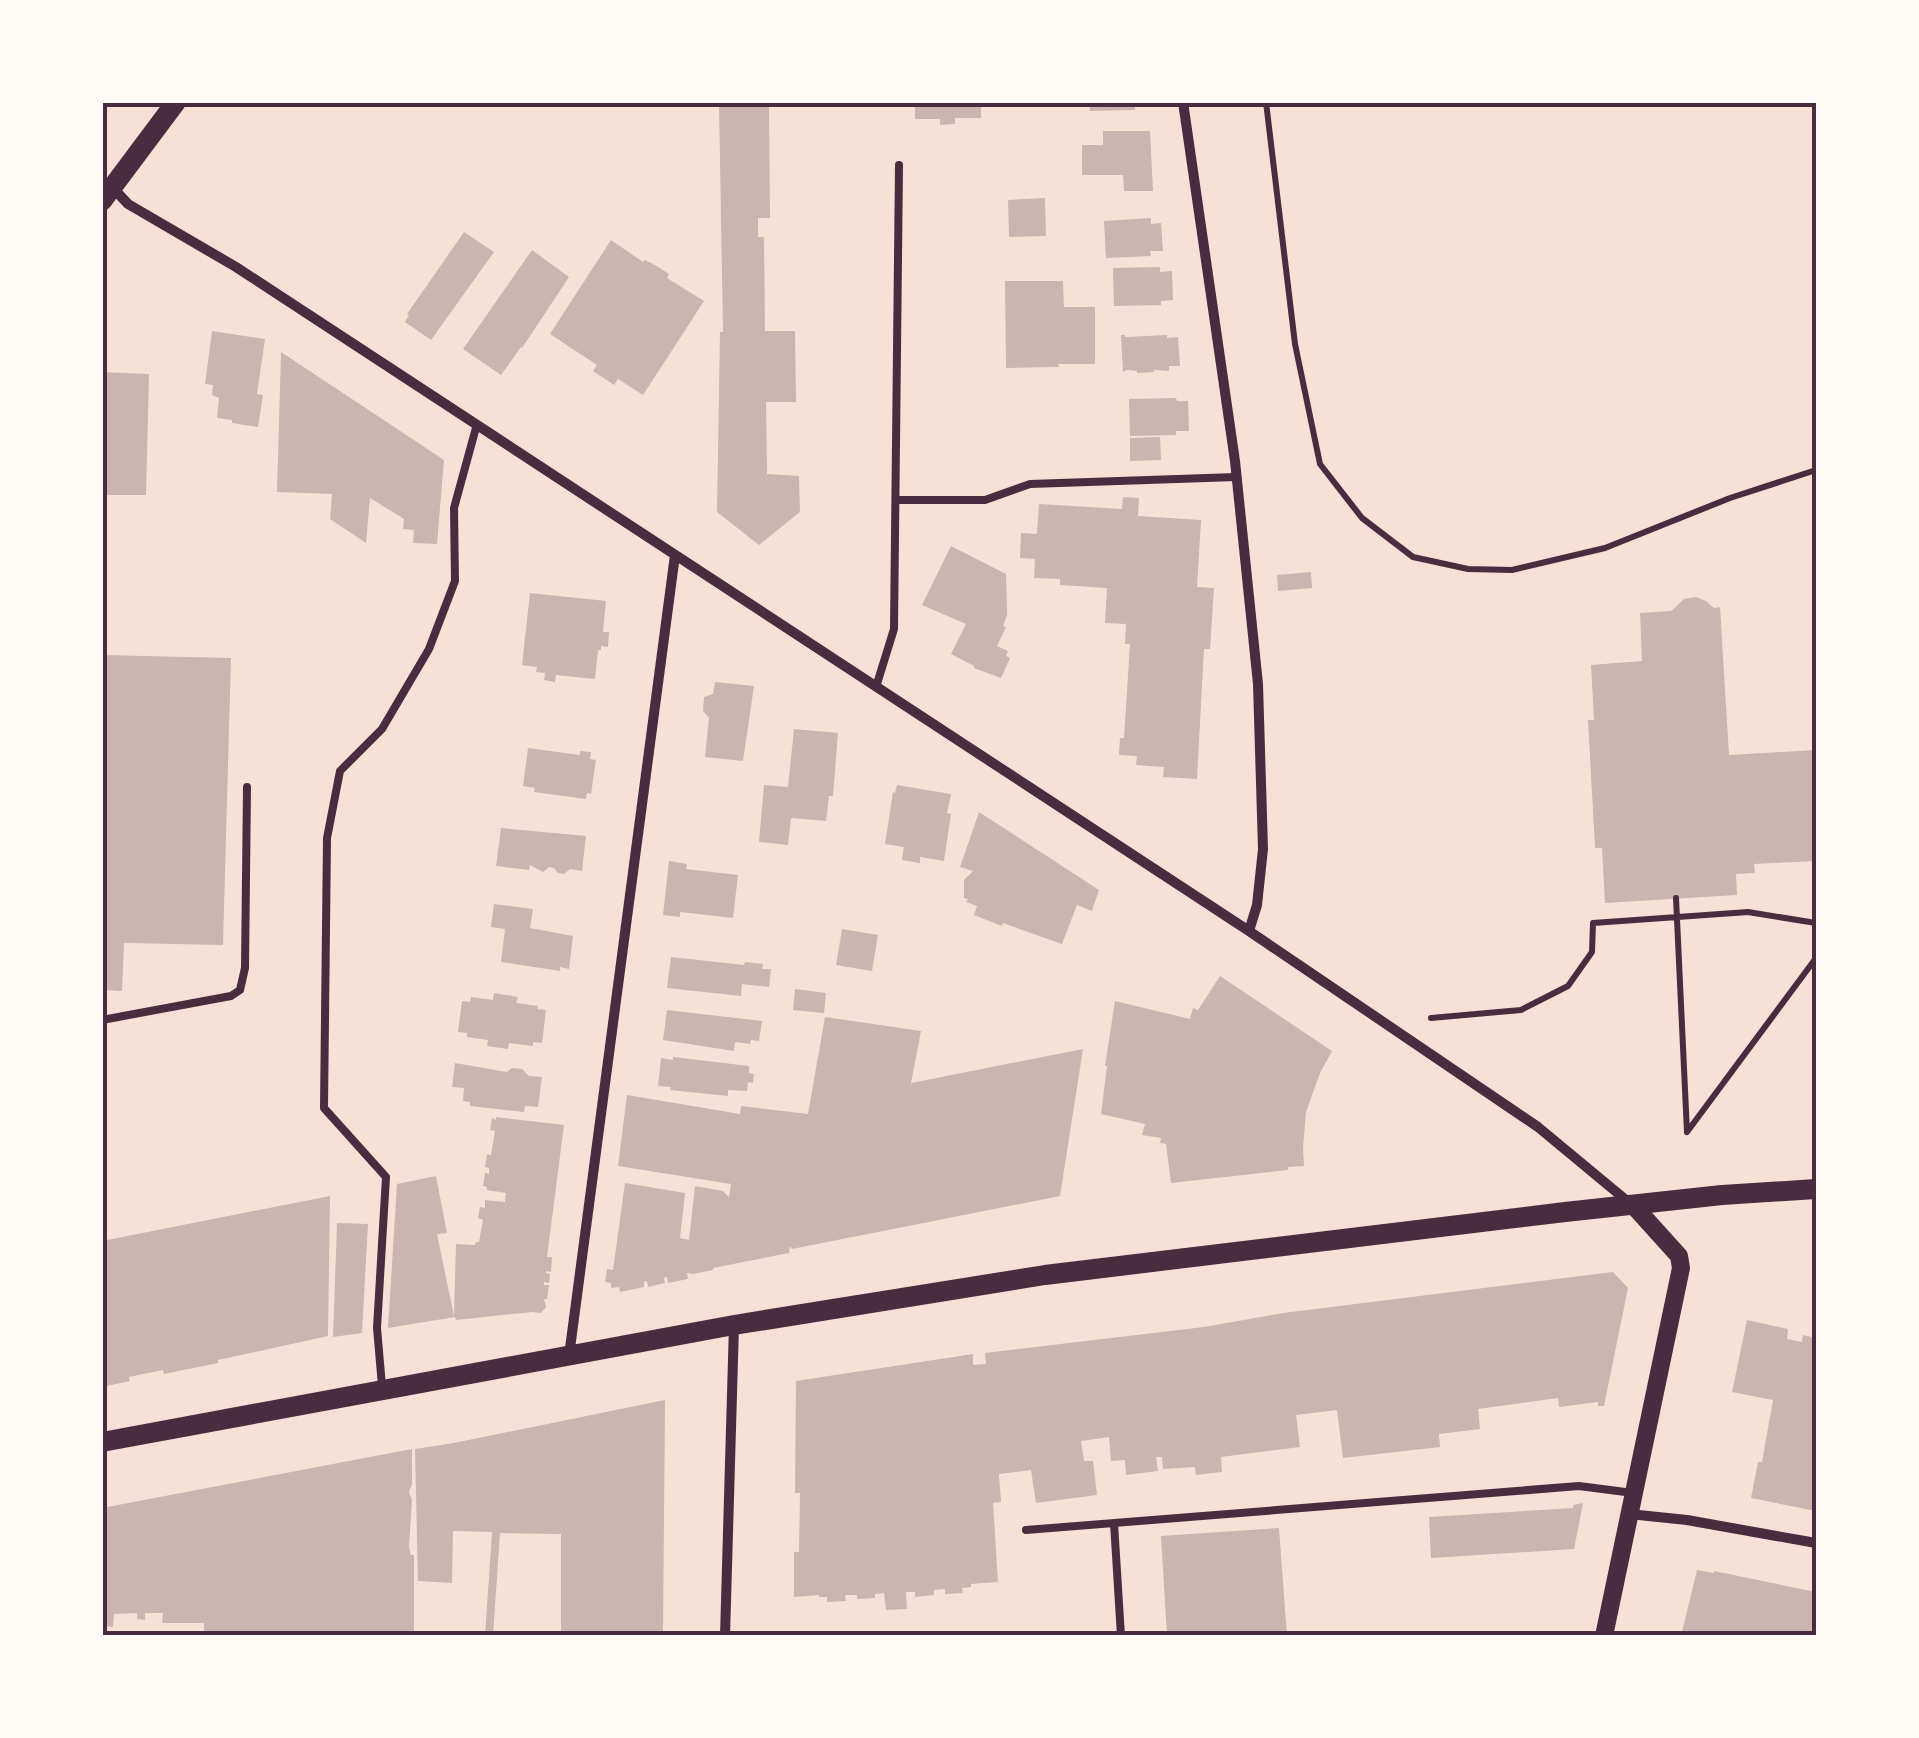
<svg xmlns="http://www.w3.org/2000/svg" width="1919" height="1738" font-family="'Alegreya Sans',sans-serif">
<style>
.building{fill:#ccb4b1}
.lines{fill:none;stroke-linecap:round;stroke-linejoin:round}
.path{stroke:#4a2c40;stroke-width:6}
.service{stroke:#4a2c40;stroke-width:8}
.minor{stroke:#4a2c40;stroke-width:10}
.tertiary{stroke:#4a2c40;stroke-width:18}
.secondary{stroke:#4a2c40;stroke-width:20}
.neatline{fill:none;stroke:#4a2c40;stroke-width:4}
</style>
<rect width="100%" height="100%" fill="#f7e1d7"/>
<path class="building" d="M719,102H769L770,218H758V237H764L765,331H795L796,402H766L767,474L799,476L800,512L759,545L717,512L720,332H723Z
M915,102H981V118H955V124L940,125V119H915Z
M1090,102H1135V110L1090,111Z
M1103,131H1150L1153,191H1124L1123,175H1082V145H1103Z
M1045,198L1046,236L1009,237L1008,200Z
M1151,218V224L1161,223L1163,251H1150L1151,256L1106,258L1104,221Z
M464,232L494,252L431,340L405,322L409,315L407,314Z
M611,240L643,262L645,260L655,265L669,274L667,278L704,301L643,395L618,379L614,385L593,371L597,365L550,334Z
M532,250L569,277L522,348L521,347L501,375L463,349Z
M1160,267V272L1172,271L1173,300L1161,301V305L1114,306L1113,268Z
M1005,281H1063L1064,307H1095V364H1058L1059,367L1006,368Z
M212,331L265,339L257,394L263,395L258,427L232,423V420L217,418L219,398L212,395L213,385L205,384Z
M1121,335H1125V337L1167,335V338L1178,337L1180,366H1169V371L1154,370V372L1137,373V371L1127,370L1123,372Z
M281,352L444,460L437,544L413,543L414,530L403,529L404,519L370,498L366,543L330,519L332,494L277,492Z
M102,372L149,374L146,495H102Z
M1176,398L1177,401H1188L1189,431H1176V435L1130,436L1129,399Z
M1160,437L1161,460L1130,461V438Z
M1123,497L1139,498L1138,516L1201,520L1197,587L1214,588L1210,649H1204L1197,779L1163,777L1164,767L1136,765L1137,756L1119,755L1120,738H1124L1130,644H1125L1126,624L1105,623L1107,588L1060,585V579L1034,578L1035,559L1020,558L1021,533L1037,534L1039,504L1122,509Z
M951,546L1006,574L1007,615L1003,626L1006,627L997,646L1008,651L1006,656L1010,658L1001,678L974,668V666L951,654L966,624L922,605Z
M1311,572L1312,588L1278,591L1277,575Z
M530,593L606,601L603,632H609L608,647L601,646V650H598L595,679L556,675L555,682L544,680L545,673L536,672L537,667L522,665Z
M1696,597L1706,601L1714,608L1720,607L1729,755L1816,750V861L1754,864L1755,873L1736,874L1737,895L1605,903L1602,848H1595L1588,720H1594L1591,665L1642,661L1640,613L1671,611L1684,599Z
M102,655L231,658L223,945L124,943L122,991L102,990Z
M715,682L754,686L743,761L705,757L709,718L703,711L704,697L713,694Z
M794,729L838,733L833,796H829L826,821L791,818L788,845L759,842L764,785L788,787Z
M528,748L580,755V751L591,752L590,759L596,760L591,794L587,793L586,799L534,792L535,788L523,786Z
M897,785L951,794L947,813L951,814L944,861L920,857V863L902,860L904,847L885,844L893,792L895,793Z
M979,812L1099,890L1092,911L1077,905L1062,944L1003,923L1002,926L974,915L977,906L966,902L968,899L964,898V880L973,871L960,867Z
M501,828L586,836L582,871L570,869L564,874L558,873L554,868L549,867L543,872L530,865L529,870L496,866Z
M669,861L687,864L686,869L738,875L733,918L680,912V917L663,915Z
M494,904L533,909L530,928L573,936L569,969L560,967V971L501,962L505,929L491,927Z
M842,929L878,935L872,971L836,965Z
M671,957L744,965L745,962L763,964L762,969H771L769,987L742,984L741,996L667,988Z
M1220,976L1332,1051L1320,1073L1306,1112L1303,1148L1304,1166L1288,1167V1170L1171,1183L1166,1144L1160,1143L1161,1138L1142,1135L1145,1124L1101,1114L1107,1066H1105L1115,1001L1190,1019L1193,1008L1198,1010Z
M795,989L826,993L824,1013L793,1010Z
M494,993L518,997L516,1003L538,1006L537,1009L546,1010L542,1043L533,1042V1046L509,1043L508,1049L487,1046L488,1040L467,1037V1033L458,1032L462,1001L470,1002L471,997L493,1000Z
M667,1010L762,1021L759,1041L751,1040L750,1044L735,1042L734,1051L663,1040Z
M825,1017L921,1031L911,1083L1083,1049L1060,1196L792,1249L790,1246L789,1253L713,1268V1270L693,1274L687,1273L688,1279L668,1283L667,1277L664,1278L665,1283L648,1287L647,1281L644,1282V1287L620,1292L619,1287L611,1288V1283L605,1282L607,1269L613,1270L625,1183L685,1193L680,1238L689,1240L695,1186L723,1191L729,1197L731,1184L618,1166L627,1095L740,1114L741,1106L808,1114Z
M673,1057L749,1066V1073L754,1074L753,1083L748,1082L747,1091L728,1090V1096L670,1090L671,1087L658,1086L661,1058L673,1060Z
M455,1063L507,1072L512,1068L522,1069L529,1076L542,1077L538,1107L525,1106L524,1112L470,1106V1102L463,1101L464,1088L452,1087Z
M496,1117L564,1125L547,1257H552L551,1272L546,1271V1273L550,1274L549,1283L544,1282V1285H549L547,1299H544L546,1307L541,1313L532,1312L456,1320L455,1317L388,1328L397,1184L436,1176L447,1233L437,1234L454,1316L456,1244L475,1245L476,1242H479L483,1220L478,1218L480,1207L485,1208V1200L505,1202L506,1193L487,1190V1187L483,1186L485,1173L489,1174V1168L485,1167L487,1154L491,1155L495,1131L490,1130L492,1118L496,1120Z
M330,1196L328,1336L218,1360V1363L164,1374L163,1370L129,1377L130,1381L102,1387V1241Z
M337,1223L368,1224L362,1333L333,1337Z
M1613,1272L1628,1288L1604,1406H1598V1402L1559,1407L1558,1398L1478,1409L1480,1429L1439,1434L1440,1447L1343,1458L1337,1410L1296,1415L1300,1447L1221,1457L1222,1472L1196,1475L1195,1467L1163,1469L1162,1457H1156L1158,1471L1126,1475L1125,1460L1111,1461L1109,1437L1081,1441L1084,1461H1093L1097,1495L1036,1503L1031,1470L999,1474L1001,1502L993,1503L998,1582L971,1584V1587L962,1588L963,1593L945,1594V1589L934,1590V1595L915,1597V1592H906L907,1609L886,1610L884,1593L875,1594V1598L857,1599V1595H845L846,1601L827,1602V1597H819V1595L794,1597V1552H799L800,1493H795L796,1381L973,1354V1365L986,1364L985,1353L1204,1327L1283,1313Z
M1747,1320L1788,1329L1787,1339L1802,1342L1803,1335L1816,1338V1511L1751,1498L1758,1462H1762L1773,1400L1732,1392Z
M665,1400L663,1636H561V1534L500,1533L493,1636H485L492,1532L453,1531L452,1583L418,1581L415,1449L454,1443Z
M412,1449V1484L409,1492L412,1500L409,1547L411,1555H414V1636H332V1632L328,1636H204V1623H162L163,1613H145V1620L137,1619V1613L114,1614L113,1627L102,1626V1508Z
M1583,1503L1574,1549L1431,1558L1429,1517L1573,1508V1505Z
M1279,1528L1287,1636H1167L1161,1536Z
M1697,1570L1714,1573V1571L1816,1592V1636H1681Z"/>
<g class="lines">
<path class="path" d="M1266,102L1295,344L1320,464L1362,518L1413,557L1468,569L1512,570L1605,548L1730,498L1816,470
M1676,898L1687,1132
M1431,1018L1521,1010L1568,986L1592,952L1593,923L1748,912L1816,923
M1687,1132L1816,958"/>
<path class="service" d="M896,500H985L1030,484L1236,477
M876,687L894,629L899,165
M102,1020L231,996L240,990L245,968L247,787
M382,1386L377,1328L386,1177L324,1108L327,838L340,771L382,729L429,649L455,581L454,508L477,424
M1114,1523L1121,1636
M1026,1530L1579,1486L1633,1493
M1061,1636H1066"/>
<path class="minor" d="M1183,102L1235,461L1258,684L1263,849L1257,905L1249,931
M114,189L128,204L236,267L1249,931L1538,1127L1632,1205
M569,1356L675,555
M1629,1514L1687,1520L1816,1543
M725,1636L734,1325"/>
<path class="tertiary" d="M1604,1636L1681,1268L1679,1256L1633,1205"/>
<path class="secondary" d="M102,201L176,102
M102,1442L734,1325L1045,1275L1565,1212L1722,1195L1816,1189"/>
</g>
<rect width="1919" height="1738" fill="none" stroke="#fffaf5" stroke-width="210"/>
<rect x="105" y="105" width="1709" height="1528" class="neatline"/>
</svg>
